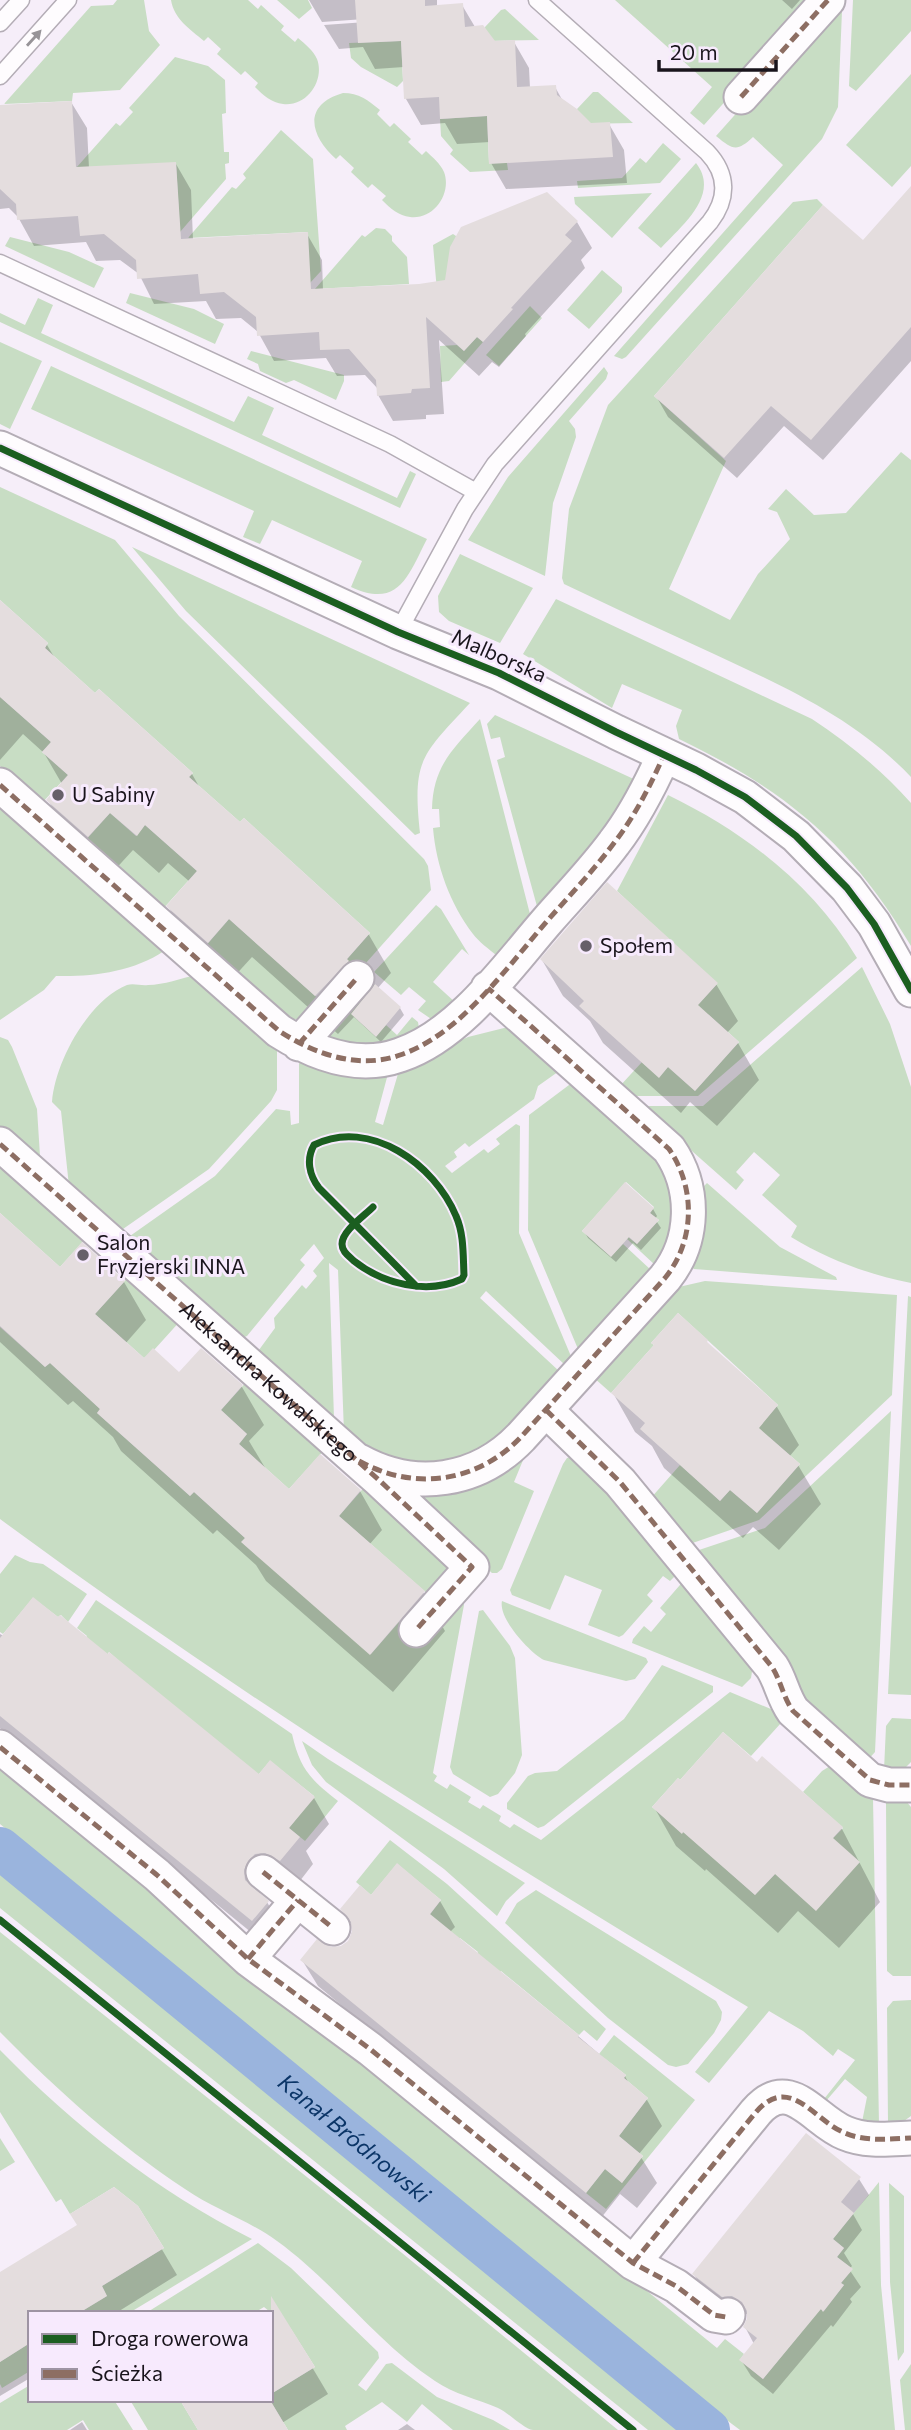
<svg xmlns="http://www.w3.org/2000/svg" width="911" height="2430" font-family="Commissioner,sans-serif">
<style>
.green{fill:#c8ddc4}
.shadow{fill:#0003}
.lines{fill:none;stroke-linecap:round;stroke-linejoin:round}
.canal{stroke:#9ab4dd;stroke-width:42}
.building{fill:#e4ddde}
.lane-casing{stroke:#b4adb6;stroke-width:19}
.street-casing{stroke:#b4adb6;stroke-width:37}
.lane{stroke:#fefcfe;stroke-width:16}
.street{stroke:#fefcfe;stroke-width:33}
.quiet{stroke:#8d6e63;stroke-width:5;stroke-dasharray:10 5;stroke-linecap:butt}
.cycleway-casing{stroke:#f7eafd;stroke-width:11}
.cycleway{stroke:#1b5e20;stroke-width:7}
.oneway{fill:#979498}
.poi-dot{fill:#666069;stroke:#f7eafd;stroke-width:2.5}
.labels{text-anchor:middle;stroke-width:6;stroke-linejoin:round;paint-order:stroke}
.street-label{font-size:21px;fill:#19141c;stroke:#f7eafd}
.poi-label{font-size:21px;fill:#19141c;stroke:#f7eafd;text-anchor:start}
.water-label{font-size:23px;font-style:italic;fill:#0b3567;stroke:#f7eafd}
</style>
<rect width="100%" height="100%" fill="#f6eef9"/>
<path class="green" d="M117,0H144L149,31L160,45L120,90L73,93L72,101L4,104L91,6L113,5Z
M171,0H248L258,9L261,5L284,26L281,30L295,42L298,38C305,44 313,50 317,59C325,80 307,107 283,104C272,103 263,95 255,87L258,83L245,71L241,75L217,54L221,49L208,37L204,41C190,29 174,19 171,0Z
M277,0H308L312,8L299,19Z
M615,0H816L704,125L690,113L712,87Z
M853,0H911V31L856,91L849,86Z
M832,6L841,8L842,11L838,107L822,139L626,357L622,359L614,356L783,165L753,137C737,152 733,150 716,136Z
M505,9L539,40L486,41L485,27L501,10Z
M401,41L403,81L397,87L361,67L351,58L349,43Z
M175,57L208,66L225,80L226,113L222,114L224,152H229V163L225,164L226,179L180,232L176,163L76,168L116,123L120,126L133,112L129,108Z
M911,74V166L892,187L846,145Z
M593,92H598L633,123L580,124L577,109Z
M343,93C359,93 368,100 380,110L377,114L390,127L394,123L411,139L408,142L422,155L426,151C433,158 440,163 444,172C452,193 434,220 410,217C399,216 390,208 382,200L386,196L372,184L368,188L351,172L354,168L340,155L336,159C310,136 302,105 343,93Z
M487,116L489,163H507L508,170L470,172L450,154L453,150L441,136L440,119Z
M281,130L313,159L321,271L310,283L307,232L188,238L232,187L236,189L246,178L243,174Z
M663,143L681,159L660,183L578,188L577,181L622,178L640,158L646,163Z
M696,163C721,195 681,226 661,248L638,228Z
M652,193L612,238L575,204L574,197Z
M817,199L823,205L654,396L726,461L669,589L730,620L758,574L790,539L777,512L768,509L786,489L814,515L846,513L901,452L911,460V777C856,719 785,687 714,654C664,631 614,608 564,584L562,578L569,509L608,405L793,202Z
M376,228L385,229L392,236V241L407,257L409,284L315,289L362,235L365,237Z
M453,234L456,236L451,275L437,291L433,245Z
M10,237L69,252L104,268L94,288L5,246Z
M602,270L622,287V292L589,329L567,310Z
M130,293L194,309L224,324L215,344L126,303Z
M38,298L53,305L41,333L234,422L248,396L274,408L262,435L397,498L410,471L416,474L400,508L0,322V313L25,325Z
M530,306L542,318L499,366L486,355Z
M477,337L483,342L449,381L441,382L440,346L457,345L464,351Z
M0,342L42,361L10,429L0,424Z
M251,351L344,375V381L336,400L294,380L286,383L260,371L258,364L247,359Z
M51,366L427,539C408,576 399,609 351,587L362,561L272,520L260,544L243,537L254,511L31,409Z
M604,367L608,373L606,379L569,421L575,429L576,437L553,503L545,576L468,540L508,477Z
M0,487L115,540L179,616L424,859L428,866L431,890L365,964L345,969L341,966L370,933L244,818L240,822L189,777L193,773L99,689L95,693L45,648L48,643L0,600Z
M132,547L470,703C422,755 412,759 420,833L415,835L186,611Z
M460,554L533,588L500,643L449,621L439,612L438,596Z
M556,599L812,719C848,743 882,770 911,803V946C850,843 785,790 679,739L676,726L682,710L622,684L612,708L523,654Z
M0,697L51,742L42,752L68,775L42,803L0,766Z
M495,715L638,781L626,805L538,910L497,760L505,757L500,737L491,739L487,724Z
M480,719L531,918L497,956C489,949 479,942 473,934C450,904 436,865 433,828L440,827L439,809H432C433,766 453,749 480,719Z
M668,795C746,833 812,884 857,958L698,1096H630L619,1087L642,1062L659,1077L668,1067L695,1091L739,1042L709,1015L695,1008L717,984L617,891Z
M0,799L164,951C133,972 91,977 56,976L44,990L0,1020Z
M110,813L136,836L145,825L197,871L162,910L85,841Z
M436,905L441,909L469,955L462,949L433,982L456,1003L437,1023L418,1010L426,1001L409,987L401,995L374,972Z
M229,919L321,1001L300,1019H289L204,948Z
M862,967L890,1024L911,1087V1283C867,1274 829,1260 791,1237L797,1226L762,1195L780,1175L754,1152L736,1172L744,1180L736,1190L641,1106H703Z
M197,975L277,1044V1090L271,1101L209,1169L123,1229H118L69,1186L61,1111L52,1102C55,1062 88,1001 127,985C134,983 141,986 148,985C164,985 181,978 197,975Z
M368,979L382,991L358,1020L376,1036L386,1025L397,1035L412,1017L418,1022L420,1035L392,1045H334L326,1036Z
M508,1027L562,1069L538,1086L534,1099L469,1147L465,1143L454,1152L457,1157L445,1166L452,1173L484,1149L488,1153L500,1144L496,1139L516,1124L520,1126L519,1233L573,1361L565,1365L486,1291L480,1298L559,1371L512,1429L472,1458L416,1467L373,1453L344,1433L338,1270L329,1263L334,1418L331,1421L256,1354L275,1328L274,1318L302,1285L306,1289L317,1276L313,1271L324,1258L314,1244L300,1260L305,1265L247,1336L240,1339L130,1242V1236L215,1176L276,1109L290,1111L291,1125L299,1123V1064L301,1059L389,1070L375,1122L383,1125L400,1067L468,1037Z
M0,1037L8,1040L12,1047L37,1109L40,1156L35,1157L0,1126Z
M579,1084L661,1159L675,1202L673,1234L655,1265L627,1239L628,1237L637,1244L659,1220L650,1213L654,1207L626,1182L582,1231L611,1256L623,1244L651,1270L583,1350L578,1349L528,1230L529,1115L569,1085Z
M0,1166L88,1236L60,1267L0,1213Z
M707,1183L780,1247L836,1277L837,1280L694,1269L688,1264L698,1192Z
M131,1274L182,1319L154,1350L144,1358L95,1314Z
M705,1281L897,1295L892,1395L759,1520L684,1546L650,1499L680,1465L720,1501L730,1490L757,1513L800,1464L770,1438L756,1430L778,1405L678,1313L651,1343L654,1345L611,1393L593,1377L670,1289Z
M908,1296L911,1297V1695L888,1694Z
M0,1327L45,1367L50,1363L100,1409L97,1413L190,1496L194,1492L245,1538L242,1542L371,1654L399,1622L402,1625L461,1594L464,1605L433,1773L437,1776L434,1781L447,1789L450,1784L471,1797L468,1802L480,1809L483,1805L501,1816L499,1821L510,1828L514,1824L541,1840L730,1692L778,1712L782,1720L781,1723L751,1756L723,1732L680,1780L678,1778L652,1807L682,1833L684,1832L755,1895L778,1871L833,1838L843,1828L803,1792L822,1771L830,1766L838,1768L873,1798L879,2124L862,2122L867,2097L845,2079L826,2101L824,2099L855,2060L838,2049L833,2056L803,2031L769,2011L709,2083L695,2072L748,2007C492,1854 240,1696 0,1519Z
M249,1379L327,1447L289,1489L239,1444L247,1434L221,1410Z
M891,1411L875,1752L866,1762L814,1714L768,1650L775,1643L752,1614L744,1620L690,1553L765,1528Z
M526,1453L514,1482L534,1491L502,1569L497,1573H492L414,1503L413,1494Z
M573,1456L679,1572L670,1581L663,1576L647,1595L653,1601L623,1635L619,1637L588,1625L602,1590L565,1575L550,1610L512,1595L510,1590L563,1464L567,1458Z
M368,1483L452,1566L431,1597L339,1516Z
M15,1555L30,1562L43,1564L87,1594L68,1622L61,1615L58,1617L33,1598L3,1634L0,1632V1574Z
M686,1578L754,1659L751,1678L742,1687L632,1643L633,1639L644,1626L651,1632L666,1614L660,1608Z
M96,1600L292,1734C300,1769 310,1779 338,1801L305,1841L289,1828L314,1796L270,1761L253,1781L109,1652L104,1659L83,1642L87,1636L77,1628Z
M502,1601L646,1658L648,1662L635,1679L626,1681L544,1660C529,1652 498,1618 502,1601Z
M483,1610L510,1646L515,1658L522,1755L515,1773L498,1794L490,1797L453,1774L450,1767L479,1611Z
M662,1665L713,1686V1692L544,1826L538,1828L507,1809V1803L528,1776L535,1773L557,1771L624,1719Z
M892,1718L911,1719V1762L904,1769L884,1770L886,1726Z
M302,1741L328,1759L525,1883L506,1901L497,1916L444,1869L326,1782L312,1765Z
M0,1764L717,2348L725,2339L744,2354L740,2360L763,2379L820,2309L824,2311L844,2285L841,2283L852,2269L837,2257L844,2248L833,2239L879,2182L881,2285L895,2430H740L728,2421L0,1824Z
M906,1801L911,1807V1976H893L887,1971L886,1802Z
M390,1840L447,1884L606,2029L597,2041L584,2030L579,2035L501,1971L495,1978L473,1960L478,1952L460,1938L454,1945L425,1921L441,1900L397,1864L371,1895L356,1882Z
M0,1870L665,2414L682,2430H648L0,1908Z
M536,1890L716,2001L722,2012L721,2020L714,2033L688,2064L676,2067L668,2065L608,2018L505,1923L517,1903Z
M0,1932L402,2253L618,2430C591,2430 561,2430 533,2430C524,2429 509,2413 498,2408C477,2399 454,2394 435,2381C376,2342 334,2282 277,2241C248,2220 214,2209 185,2189C117,2144 57,2090 0,2032Z
M911,2000V2116L904,2121L888,2124L887,2008L893,2001Z
M614,2035L695,2100L606,2209L586,2193L605,2169L622,2183L643,2156L619,2136L648,2098L624,2078L626,2075L599,2054Z
M0,2050C74,2126 157,2191 252,2239L129,2313H79L107,2296L102,2286L164,2248L138,2206L114,2187L70,2214L61,2199L56,2202L0,2112Z
M0,2138L15,2162L0,2171Z
M889,2183L904,2196V2352L898,2361L890,2282Z
M258,2243L291,2268L378,2352L379,2358L358,2385L366,2391L386,2364L392,2363L437,2397L493,2420L510,2430H453L422,2404L407,2422L382,2402L345,2426L347,2430H288L270,2400L271,2394L315,2367L291,2329L264,2307L254,2313H146Z
M30,2343V2371L2,2388L0,2384V2362Z
M911,2364V2430H905L900,2380Z
M30,2385V2400H114L133,2430H89L83,2420L67,2430H0V2403Z
M130,2400H180L198,2430H148Z"/>
<path class="shadow" d="M309,0H437V6L462,5L475,27L495,43L514,42L529,68L530,88L555,87L564,103L590,125L609,124L624,150L627,183L506,189L491,163L490,142L457,144L445,123L421,125L406,99L404,67L375,69L363,47L339,49L324,25L366,22L365,19L322,22Z
M782,0H800L792,9Z
M71,102L87,128L89,168L176,164L191,190L193,240L307,234L322,260L323,290L419,286L447,282L577,222L592,248L581,260L585,268L525,334L526,336L499,367L492,362L479,376L439,340L444,414L426,415V419L393,421L378,395V389L365,375L337,376L326,358L274,361L258,332L241,318L216,319L206,301L154,304L139,274L120,260L96,261L86,242L34,246L18,217L9,208L0,209V112Z
M911,189V361L823,460L784,426L737,478L668,417L656,396L863,243Z
M0,603L47,645L56,660L95,695L99,691L192,774L201,790L240,825L244,820L369,935L391,973L377,989L400,1008L404,1015L381,1042L354,1017L338,1034L252,957L231,980L190,945L168,906L190,882L168,863L159,873L133,850L111,874L70,838L48,800L62,784L44,753L23,734L0,760Z
M542,960L716,984L738,1021L727,1033L738,1043L759,1080L717,1126L690,1102L681,1113L603,1043L590,1021L563,996Z
M653,1209L657,1216L655,1219L661,1228L641,1250L633,1243L616,1262L588,1238L584,1231Z
M0,1215L61,1270L124,1282L146,1320L125,1344L144,1360L179,1374L201,1350L242,1387L264,1425L249,1441L267,1471L289,1491L320,1456L360,1491L382,1530L369,1545L423,1592L445,1631L393,1692L266,1581L256,1565L217,1530L213,1534L121,1451L113,1437L73,1401L68,1405L0,1342Z
M706,1341L710,1347L777,1407L799,1445L789,1457L798,1465L821,1504L779,1550L753,1527L743,1538L664,1468L652,1446L635,1432L613,1393Z
M0,1634L259,1777L314,1798L329,1824L306,1851L313,1864L296,1886L262,1887L259,1895L267,1902L282,1928L268,1946L0,1728Z
M763,1758L842,1829L880,1902L839,1948L798,1911L778,1933L706,1869L705,1871L676,1846L654,1807L680,1782L757,1764Z
M371,1897L440,1901L455,1927L450,1932L578,2036L625,2076L630,2086L647,2100L662,2126L639,2154L657,2183L637,2208L620,2194L601,2218L318,1986L302,1960L330,1949L341,1947L349,1942L353,1928L343,1909Z
M859,2179L869,2195L853,2214L862,2230L844,2253L852,2266L849,2269L861,2287L850,2299L852,2302L833,2327L831,2325L773,2394L751,2376L741,2360L754,2344L745,2327L748,2315L703,2290L694,2274Z
M137,2207L177,2275L116,2313H30V2378L0,2396V2274Z
M271,2315L290,2330L328,2394L282,2423L286,2430H199L181,2400H271Z
M82,2422L87,2430H70Z
M407,2424L415,2430H398Z"/>
<g class="lines">
<path class="canal" id="s1" d="M0,1848L709,2430"/>
</g>
<path class="building" d="M355,0H425V6L463,3L465,27L483,25L495,41L515,40L517,87L556,85L557,95L577,109L591,123L610,122L613,157L489,164L487,116L440,119L439,97L404,99L401,41L358,43Z
M72,101L76,167L176,162L181,239L308,232L311,289L419,284L445,280L450,247L461,227L547,192L578,221L565,235L572,241L511,308L513,309L483,342L477,337L464,351L426,317L430,388L412,389L411,393L377,396L376,380L349,349L320,350L319,332L257,336L256,317L224,292L200,294L198,274L137,279L136,260L104,234L80,236L78,216L17,220L16,204L0,189V105Z
M911,186V327L811,440L771,406L724,458L654,396L823,205L863,240Z
M0,600L48,643L45,648L95,693L99,689L193,773L189,777L240,822L244,818L370,933L347,959L349,961L315,996L229,919L208,943L166,906L197,871L145,825L137,836L110,813L88,837L46,800L68,775L42,752L51,742L0,697Z
M607,882L718,983L698,1005L739,1042L695,1091L668,1067L659,1078L579,1006L584,1001L540,959Z
M375,984L401,1007L376,1037L351,1014Z
M625,1182L654,1208L650,1213L659,1220L637,1244L629,1237L611,1257L582,1231Z
M0,1213L60,1267L82,1242L125,1281L95,1314L144,1358L153,1348L179,1372L201,1348L243,1385L221,1410L247,1434L239,1444L289,1489L320,1454L361,1490L339,1516L425,1591L370,1655L241,1542L245,1538L194,1492L190,1496L97,1413L100,1409L50,1363L45,1367L0,1326Z
M678,1313L708,1340L707,1342L778,1405L759,1428L800,1464L757,1513L730,1490L720,1501L640,1429L645,1423L611,1393L654,1345L651,1343Z
M33,1597L58,1617L60,1615L108,1654L109,1652L259,1774L270,1760L315,1797L289,1828L300,1837L280,1861L265,1853L255,1854L248,1861L244,1870L245,1880L269,1901L252,1921L0,1716V1638Z
M723,1732L757,1762L762,1756L843,1827L833,1838L860,1862L816,1911L775,1874L755,1895L683,1832L682,1834L652,1807L678,1778L680,1780Z
M397,1863L441,1900L430,1914L579,2035L578,2037L626,2075L624,2078L648,2098L619,2136L643,2156L622,2183L605,2169L586,2193L300,1960L317,1939L331,1947L341,1946L348,1941L352,1932L351,1922L340,1909L360,1885L371,1895Z
M806,2133L861,2177L841,2202L854,2213L833,2239L844,2248L837,2257L853,2269L841,2283L844,2285L823,2312L821,2309L763,2379L739,2360L757,2338L743,2327L747,2319V2311L742,2302L732,2296L722,2297L692,2274Z
M114,2187L138,2206L164,2248L102,2286L107,2296L79,2313H30V2343L0,2362V2272L77,2225L70,2214Z
M271,2296L315,2367L271,2394Z
M180,2400H270L288,2430H198Z"/>
<g class="lines">
<defs>
<path id="lane" d="M0,23L21,0
M0,76L68,0
M0,263L390,444L476,492
M398,632L465,509L495,464L710,222C728,199 728,174 707,152L537,0"/>
<path id="street" d="M741,97L828,0
M0,448L398,632L499,673L616,732L696,770L745,797L796,836L847,888L874,924L911,990
M0,785L279,1031C315,1054 358,1070 400,1055C460,1035 507,967 548,920C570,895 594,870 614,843C635,816 650,786 664,755
M299,1044L357,978
M0,1144L379,1480L472,1567L416,1630
M546,1410L620,1482L772,1667C781,1681 783,1697 793,1711L870,1780L889,1785H911
M359,1461C415,1492 478,1482 521,1437L665,1278C695,1241 696,1188 669,1149L488,988
M0,1747L157,1875L248,1959L370,2049L633,2263L676,2286L714,2315L726,2317L728,2315
M263,1872L333,1928
M248,1959L298,1900
M633,2263L756,2112C790,2073 814,2121 845,2133C866,2142 889,2139 911,2138"/>
</defs>
<use href="#lane" class="lane-casing"/>
<use href="#street" class="street-casing"/>
<use href="#lane" class="lane"/>
<use href="#street" class="street"/>
<g class="quiet">
<path d="M741,97L828,0"/>
<path d="M0,785L279,1031C315,1054 358,1070 400,1055C460,1035 507,967 548,920C570,895 594,870 614,843C635,816 650,786 664,755"/>
<path d="M299,1044L357,978"/>
<path id="s2" d="M0,1144L379,1480L472,1567L416,1630"/>
<path d="M546,1410L620,1482L772,1667C781,1681 783,1697 793,1711L870,1780L889,1785H911"/>
<path d="M359,1461C415,1492 478,1482 521,1437L665,1278C695,1241 696,1188 669,1149L488,988"/>
<path d="M0,1747L157,1875L248,1959L370,2049L633,2263L676,2286L714,2315L726,2317L728,2315"/>
<path d="M263,1872L333,1928"/>
<path d="M248,1959L298,1900"/>
<path d="M633,2263L756,2112C790,2073 814,2121 845,2133C866,2142 889,2139 911,2138"/>
</g>
<defs>
<path id="cycleway" d="M0,448L398,632L499,673L616,732L696,770L745,797L796,836L847,888L874,924L911,990
M373,1207C364,1216 342,1231 342,1244C342,1252 349,1256 354,1261C383,1284 427,1295 462,1279L464,1275C463,1255 464,1234 456,1216C435,1165 370,1117 314,1145C306,1159 309,1175 319,1188C351,1220 384,1253 416,1286
M0,1920L633,2430"/>
</defs>
<use href="#cycleway" class="cycleway-casing"/>
<use href="#cycleway" class="cycleway"/>
</g>
<defs><path id="oneway-solid" d="M-6-.8H1V-3.2L6.5 0L1 3.2V.8H-6Z" transform="scale(1.75)"/></defs>
<use class="oneway" href="#oneway-solid" transform="translate(34 38) rotate(-48)"/>
<g class="poi-dot">
<circle cx="58" cy="795" r="7"/>
<circle cx="586" cy="946" r="7"/>
<circle cx="83" cy="1255" r="7"/>
</g>
<g class="labels">
<g class="street-label">
<text transform="translate(499 656) rotate(24)" y="7">Malborska</text>
<text dy="7" stroke="none"><textPath href="#s2" startOffset="359">Aleksandra Kowalskiego</textPath></text>
</g>
<g class="poi-label">
<text x="72" y="802">U Sabiny</text>
<text x="600" y="953">Społem</text>
<text x="97" y="1250">Salon<tspan x="97" dy="24">Fryzjerski INNA</tspan></text>
</g>
<g class="water-label">
<text dy="8" stroke="none"><textPath href="#s1" startOffset="458">Kanał Bródnowski</textPath></text>
</g>
</g>
<rect x="28" y="2311" width="245" height="91" fill="#f7eafd" stroke="#9e94a3" stroke-width="2"/>
<rect x="42" y="2334" width="35" height="10" fill="#1b5e20" stroke="#9e94a3" stroke-width="2"/>
<text x="91" y="2346" font-size="21" fill="#19141c">Droga rowerowa</text>
<rect x="42" y="2369" width="35" height="10" fill="#8d6e63" stroke="#9e94a3" stroke-width="2"/>
<text x="91" y="2381" font-size="21" fill="#19141c">Ścieżka</text>
<path d="M659 60v10h117v-10" fill="none" stroke="#19141c" stroke-width="3.5"/>
<text x="670" y="60" font-size="21" fill="#19141c" stroke="#f7eafd" stroke-width="5" paint-order="stroke">20 m</text>
</svg>
